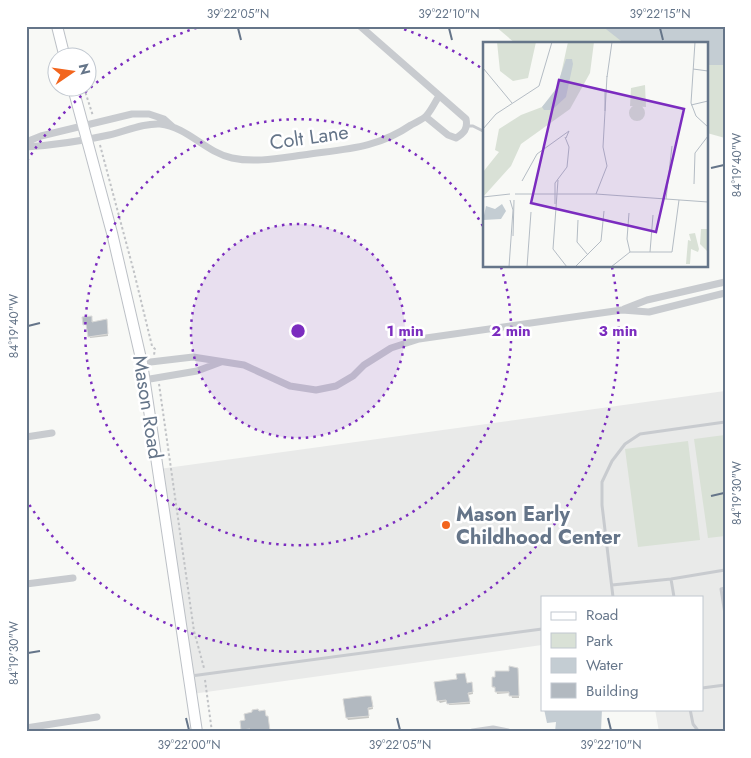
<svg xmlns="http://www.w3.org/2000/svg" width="751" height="758" font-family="Jost,sans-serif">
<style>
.built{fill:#e9eae9}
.green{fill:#d9e1d6}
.water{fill:#c4cdd3}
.shadow{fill:#0003}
.building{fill:#b2b9c0;stroke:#dadad8}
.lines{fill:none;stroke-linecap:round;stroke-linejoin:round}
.secondary-casing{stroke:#bcc0c6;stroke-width:12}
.path{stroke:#c1c3c6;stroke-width:2;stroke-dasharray:2.5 2.5;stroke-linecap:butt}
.lane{stroke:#c8cbcf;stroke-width:3}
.street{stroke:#c8cbcf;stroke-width:7}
.secondary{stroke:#fff;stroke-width:10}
.ticks{fill:none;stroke:#657589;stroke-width:2}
.ring{fill:none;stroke:#7b2cbf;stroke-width:2.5;stroke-dasharray:2.5 5}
.poi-dot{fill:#f2651d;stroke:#fff;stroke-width:2}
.labels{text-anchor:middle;stroke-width:5;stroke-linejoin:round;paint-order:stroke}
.street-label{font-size:20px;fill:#657589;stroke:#fff}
.poi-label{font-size:20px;font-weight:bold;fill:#657589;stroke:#fff;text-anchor:start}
.inset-road{fill:none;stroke:#b4bcc4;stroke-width:1}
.view{fill:#7b2cbf;fill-opacity:0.15;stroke:#7b2cbf;stroke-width:2.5}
.inset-edge{fill:none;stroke:#657589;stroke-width:2.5}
.centre{fill:#7b2cbf;stroke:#fff;stroke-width:2.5}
.ring-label{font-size:15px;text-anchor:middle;font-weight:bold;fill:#7b2cbf;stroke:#fff;stroke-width:5;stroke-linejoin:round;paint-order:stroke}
.neatline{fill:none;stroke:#657589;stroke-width:2}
.ticks-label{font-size:12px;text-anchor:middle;fill:#657589}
</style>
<rect width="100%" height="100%" fill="#f8f9f6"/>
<path class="built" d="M725,391V732H659L655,709H702V597H542V645L192,694L159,469Z"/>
<path class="green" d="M495,26H725V138L707,133V44H516Z
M725,435V536L708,538L694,439Z
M688,441L700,540L638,547L625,449Z"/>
<path class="water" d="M602,26H725V65H707V44H625Z
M544,709H602L601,731L555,732L556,722L547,723Z"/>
<path class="shadow" d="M92,319L93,323H107L108,336L90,338L87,326L85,324Z
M518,669L519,698H512L511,693L497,694L496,689L493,687L510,672Z
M465,674L467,684L472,685L473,694L468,695L470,704L449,705L448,701L440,703L438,700Z
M372,699L373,709L368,710L369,718L348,720L347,718Z
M267,717L270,732H252L251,730L244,732L242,730Z"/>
<path class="building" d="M92,316V322L107,319L108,334L88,337L86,324L83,325L82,317Z
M509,666L518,668L519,696H509V692H495V687H492V677H495V671H509Z
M465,673L467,683L472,682L473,692L468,693L470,702L447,704L446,700L437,701L434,682L457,679L456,674Z
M366,696H371L373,707L368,708L369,716L346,718L343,699Z
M258,709L259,711L265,710L266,716H268L270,731L250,732V729L241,730L240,721L245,720L244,714L252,712V710Z"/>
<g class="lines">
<defs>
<path id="secondary" d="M57,26L65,58
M73,88L112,233L142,363L197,732"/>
</defs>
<use href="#secondary" class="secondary-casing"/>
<path class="path" d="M74,50L76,58
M84,88L93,116
M100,145L134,272L152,346L155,349L154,355
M159,384L194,631L204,668
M205,680L212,732"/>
<path class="lane" d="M468,126H473L485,132
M671,579L674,597
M612,585L671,579L725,570
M725,588L721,589L725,614
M613,597L602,505V482L612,461L625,444L640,434L725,422
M191,676L542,629
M702,688L725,685
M690,709L693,724L699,732"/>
<path class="street" d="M360,26L466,119C468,129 464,133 456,138L448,135L426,117
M26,142L41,136L132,114H149L164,119L173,127
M26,147C54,145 82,141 109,135C126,131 143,123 160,124C188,127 205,152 232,158C255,163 280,158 303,155C344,149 376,149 411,125C416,122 424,119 427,115C432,109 435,102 439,96
M624,309L647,300L725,282
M142,363L193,357L244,365L290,386L316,390L336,386L353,376L364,365L391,348L419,339L622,310L649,312L725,293
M144,380L197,371L221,362
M26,437L52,433
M26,584L73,578
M26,728L97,717
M473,732L493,729L508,732"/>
<use href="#secondary" class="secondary"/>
</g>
<path class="ticks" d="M238,28L241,40M449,28L452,40M660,28L663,40M711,168L724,165M28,326L40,323M711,496L724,493M28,653L40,651M186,718L189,730M397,718L400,730M608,718L611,730"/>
<circle cx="298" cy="331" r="107" fill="#7b2cbf" fill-opacity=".12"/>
<g class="ring">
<circle cx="298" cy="331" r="107"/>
<path d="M501 267A213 213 0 1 1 484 228"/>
<path d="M27 161A320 320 0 0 1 199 27M397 27A320 320 0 0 1 484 70M612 267A320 320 0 0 1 27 501"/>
</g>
<circle class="poi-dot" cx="446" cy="525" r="5"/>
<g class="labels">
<g class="street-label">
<text transform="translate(309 137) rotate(-8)" y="7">Colt Lane</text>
<text transform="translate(148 407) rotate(81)" y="7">Mason Road</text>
</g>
<g class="poi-label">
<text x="456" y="521">Mason Early<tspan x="456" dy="23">Childhood Center</tspan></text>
</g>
</g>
<g transform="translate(483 42)">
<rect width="225" height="225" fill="#f8f9f6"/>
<path d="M14,0H53L45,36L30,39L17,29ZM85,0H111L107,31L87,67L38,102L28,124L0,155V130L16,110L12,108L16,87L38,73L59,65L68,55L76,41ZM162,43L163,65L147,64L148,46ZM146 71a8 8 0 1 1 16 0a8 8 0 1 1-16 0ZM218,187H225V210L217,202ZM212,191L216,207L215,210L208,207L207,222H203L205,198L208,199L206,192Z" fill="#d9e1d6"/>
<path d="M83,17H89L90,22L83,55L69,68H61L59,65L73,47ZM19,162L23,169L18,177L0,178L3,164L12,167Z" fill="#c4cdd3"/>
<path class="inset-road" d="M212,0L208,61L213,74L225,85M0,26L29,61M210,27L225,29M124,35L129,0M122,50V69M208,63L225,59M0,87L13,72L56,44L69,0M75,138L70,207L84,225M39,139L54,112L86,89L83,96M211,142L212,111L225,94M32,152H113L225,160M113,152L124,124L120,105L124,34M0,155L27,152M183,157L189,104M72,162V141L84,125L86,105L82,95M146,171L144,197L147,210M95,178L94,200L105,213M30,194L31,158M167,210L170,173M26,225L30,168L27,158M44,225L48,170M92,225L118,199L121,169M128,225L147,210H189L196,158"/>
<path class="view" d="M76,38L201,67L173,190L48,161Z"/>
<rect width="225" height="225" class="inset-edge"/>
</g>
<circle cx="298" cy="331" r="8" class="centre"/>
<g class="ring-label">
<text x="405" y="336">1 min</text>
<text x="511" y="336">2 min</text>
<text x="618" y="336">3 min</text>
</g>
<rect width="751" height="758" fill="none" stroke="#ffffff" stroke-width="55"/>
<rect x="541" y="596" width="162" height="115" fill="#ffffff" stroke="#c1c8d0"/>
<rect x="551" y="612" width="25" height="8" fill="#ffffff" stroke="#c1c8d0"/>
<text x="586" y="620" font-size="15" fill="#657589">Road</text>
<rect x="551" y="633" width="25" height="15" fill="#d9e1d6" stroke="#c1c8d0"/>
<text x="586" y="646" font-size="15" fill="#657589">Park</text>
<rect x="551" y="658" width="25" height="15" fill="#c4cdd3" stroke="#c1c8d0"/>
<text x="586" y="670" font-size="15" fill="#657589">Water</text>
<rect x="551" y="683" width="25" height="15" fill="#b2b9c0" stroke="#c1c8d0"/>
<text x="586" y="696" font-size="15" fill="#657589">Building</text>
<g transform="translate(72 72) rotate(77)"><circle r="24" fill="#ffffff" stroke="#c1c8d0"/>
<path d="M0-4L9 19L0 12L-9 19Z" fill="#f2651d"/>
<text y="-8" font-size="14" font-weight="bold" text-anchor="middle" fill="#657589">N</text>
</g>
<rect x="28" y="28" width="696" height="702" class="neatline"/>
<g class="ticks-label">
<text x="238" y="18">39°22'05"N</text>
<text x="449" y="18">39°22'10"N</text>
<text x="660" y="18">39°22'15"N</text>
<text transform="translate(737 165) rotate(-90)" y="4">84°19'40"W</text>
<text transform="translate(14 326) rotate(-90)" y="4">84°19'40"W</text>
<text transform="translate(737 493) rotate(-90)" y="4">84°19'30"W</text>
<text transform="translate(14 653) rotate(-90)" y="4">84°19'30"W</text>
<text x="189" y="749">39°22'00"N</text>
<text x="400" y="749">39°22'05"N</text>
<text x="611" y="749">39°22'10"N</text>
</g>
</svg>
